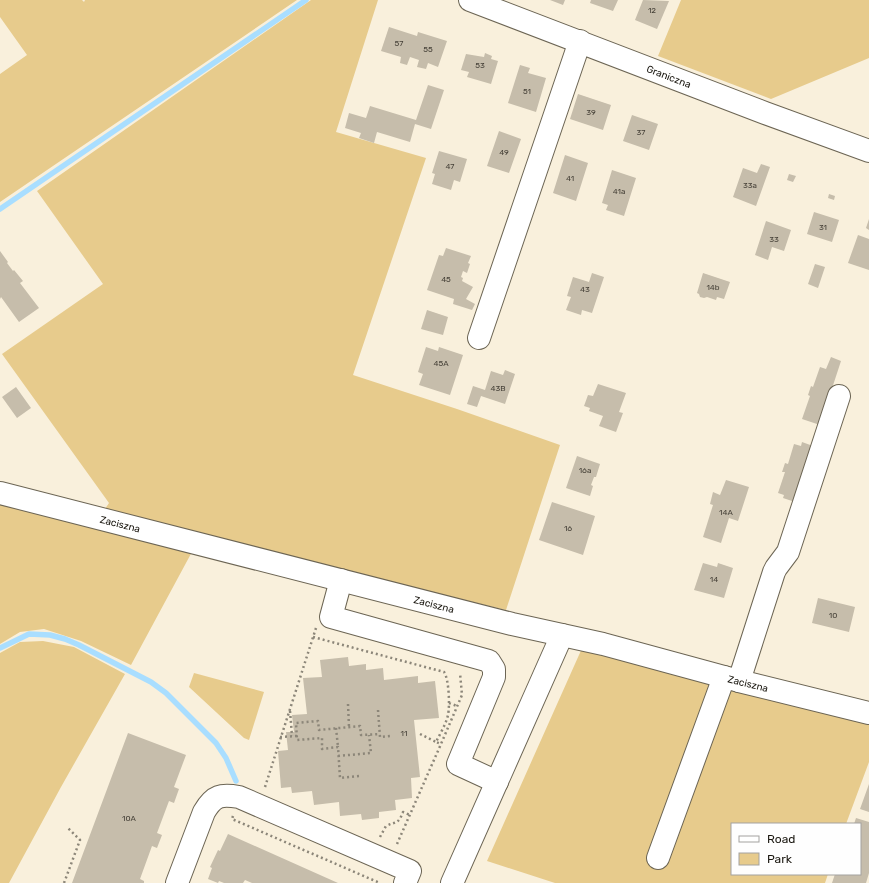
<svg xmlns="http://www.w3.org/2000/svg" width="869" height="883" font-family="Rubik,sans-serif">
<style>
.green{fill:#e7cb8c}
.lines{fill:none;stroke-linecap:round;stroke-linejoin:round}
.stream{stroke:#a9deff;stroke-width:5.5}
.building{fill:#c6bdab}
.minor-casing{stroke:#6c6554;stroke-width:24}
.path{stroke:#8c8679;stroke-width:2.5;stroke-dasharray:2 3;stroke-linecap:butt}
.minor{stroke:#fff;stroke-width:22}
.labels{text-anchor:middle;stroke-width:3.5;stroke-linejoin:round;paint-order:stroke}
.number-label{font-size:8px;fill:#464138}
.street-label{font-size:10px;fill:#1b1811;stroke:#fefefe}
</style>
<rect width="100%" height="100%" fill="#f9f0dc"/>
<path class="green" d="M0,0H82L84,2L85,0H297L0,202V74L27,55L0,17Z
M311,0H378L336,132L426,158L353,375L457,409L560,445L506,610L292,559L103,512L109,503L2,354L103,284L37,191Z
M681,0H869V58L771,99L658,56Z
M0,503L193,550L131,665L81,641L44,629L20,632L0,644Z
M43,641L74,647L125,674L61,787L9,883H0V653L20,642Z
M583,646L869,719V762L846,824H732V874H828L825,883H555L487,861Z
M194,673L264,692L249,740L244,738L189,687Z"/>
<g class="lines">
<path class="stream" d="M0,209L306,0
M0,648L29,634L50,635L65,639L79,645L151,682L166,693L216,743L226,758L236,781"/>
</g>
<path class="building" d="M550,0H565L563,5Z
M591,0H618L613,11L590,3Z
M643,0L669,1L657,29L635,20Z
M389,27L417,36L418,32L447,41L438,67L428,63L426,69L417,67L419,60L410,57L407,65L400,63L401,57L381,51Z
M485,53L492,56L491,59L498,61L491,84L467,77L469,72L461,70L466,54L484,57Z
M520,65L530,68L528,73L546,78L536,112L508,103Z
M428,85L444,90L431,129L415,124L410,142L377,132L374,143L359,138L361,133L345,128L349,113L366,118L370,106L416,120Z
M578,94L611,105L603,130L570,119Z
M632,115L658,124L649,150L623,141Z
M499,131L521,139L509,173L487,166Z
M439,151L467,159L460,182L454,180L451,190L432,184L435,174L432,173Z
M565,155L588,163L576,201L553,193Z
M761,164L770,167L756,206L733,197L743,168L757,173Z
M612,170L636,178L624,216L606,210L608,205L602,203Z
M789,174L796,176L793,182L787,180Z
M829,194L835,196L834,200L828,198Z
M814,212L839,220L832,242L807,234Z
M869,219V230L866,228Z
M766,221L791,230L784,251L772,247L768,260L755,255Z
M858,235L869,239V270L848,263Z
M446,248L471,256L468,263L470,264L467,273L463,271L461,277L463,278L462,281L473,287L466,299L475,304L472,310L453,304L454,299L427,290L439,255L443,256Z
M0,251L8,262L7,263L13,271L14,270L23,281L20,283L39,308L19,322L1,297L0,299Z
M815,264L825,267L818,288L808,284Z
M592,273L604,277L592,313L582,310L581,315L566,310L571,297L567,296L573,277L589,282Z
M703,273L730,282L724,299L717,297L716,300L707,297L704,298L700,297L699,294L697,293Z
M427,310L448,317L443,335L421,329Z
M426,347L438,351L439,347L463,355L450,395L419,385L423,374L418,372Z
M831,357L841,361L820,425L802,419L810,396L808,395L811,386L813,387L820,367L826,369Z
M505,370L515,374L505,404L481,396L477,407L467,404L473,386L485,390L491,371L503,375Z
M598,384L626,393L619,412L623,413L616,432L599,426L603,416L589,411L590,408L584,406L588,395L593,396Z
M16,387L31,408L17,418L2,397Z
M802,442L813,446L795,502L783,498L784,495L778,493L785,472H782L785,463L788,464L794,444L801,446Z
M577,456L600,464L596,477H594L591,485L593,486L590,496L566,488Z
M726,480L749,487L738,521L729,518L721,543L703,537L713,505L710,504L713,492L720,495Z
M552,502L595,516L583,555L539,540Z
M703,563L717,567L718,563L733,568L724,598L694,590Z
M818,598L855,607L849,632L812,623Z
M348,657L349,666L366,664V670L383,668L384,680L418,676V683L435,681L439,718L414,720L420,777L411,778L412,798L395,800L396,810L379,812V818L362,820L361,814L340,816L339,802L314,805L312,791L292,793L291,787L281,788L278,751L288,750L286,732H294L292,715L307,714L303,678L322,677L320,660Z
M128,733L186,755L174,787L179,789L174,803L169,801L157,833L162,835L157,848L152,846L140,879L144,881V883H72Z
M869,784V812L860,809Z
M856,818L869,822V873L866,883H832L835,874H860V824H854Z
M228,834L338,883H252L245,880L243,883H224L219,881L218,883L208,879L212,868L210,867L218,850L220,851Z"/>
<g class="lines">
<defs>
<g id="minor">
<path id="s1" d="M470,0L765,113L869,151"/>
<path d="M479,338L580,41"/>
<path id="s2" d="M0,493L512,624L603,644L739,681L869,713"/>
<path d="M341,580L331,617L489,661L494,669V677L458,764L497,782"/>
<path d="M739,681L774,572L776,568L788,552L839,396"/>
<path d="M658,858L724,677"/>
<path d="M177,883L204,812C214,795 221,794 239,797L410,871L405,883"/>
<path d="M452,883L562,635"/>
</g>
</defs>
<use href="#minor" class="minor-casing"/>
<path class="path" d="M313,637L444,672C449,679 450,706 448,715C446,724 440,734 436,742L441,744L462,695L460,673
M449,703L457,706
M348,704L349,727
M378,710L380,737L391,736
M290,711L292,736
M336,728L338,747
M420,734L436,742
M280,737L297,736
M338,756L371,753L369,735
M359,776L340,778L338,747L322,749V738L297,740L296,723L318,721L319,730L360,726L361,735L380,734
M265,787L316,628
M233,816L232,819L380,883
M380,837L386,826C396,821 398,825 403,812L410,815
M397,844L441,744
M64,883L80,840L67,827"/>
<use href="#minor" class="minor"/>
</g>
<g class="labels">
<g class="number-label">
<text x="652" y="13">12</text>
<text x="399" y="46">57</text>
<text x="428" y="52">55</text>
<text x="480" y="68">53</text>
<text x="527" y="94">51</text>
<text x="591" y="115">39</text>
<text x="641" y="135">37</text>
<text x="504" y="155">49</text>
<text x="450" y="169">47</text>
<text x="570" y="181">41</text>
<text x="750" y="188">33a</text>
<text x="619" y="194">41a</text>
<text x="823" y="230">31</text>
<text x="774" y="242">33</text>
<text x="446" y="282">45</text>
<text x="713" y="290">14b</text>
<text x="585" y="292">43</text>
<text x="441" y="366">45A</text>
<text x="498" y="391">43B</text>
<text x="585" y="473">16a</text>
<text x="726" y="515">14A</text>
<text x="568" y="531">16</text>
<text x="714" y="582">14</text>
<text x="833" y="618">10</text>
<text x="404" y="736">11</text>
<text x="129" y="821">10A</text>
</g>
<g class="street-label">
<text dy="4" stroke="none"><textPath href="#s1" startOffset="213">Graniczna</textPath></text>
<text dy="4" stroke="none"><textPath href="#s2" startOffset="124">Zaciszna</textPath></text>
<text dy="4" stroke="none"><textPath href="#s2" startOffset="448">Zaciszna</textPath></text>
<text dy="4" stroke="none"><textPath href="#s2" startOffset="772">Zaciszna</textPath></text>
</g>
</g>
<rect x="731" y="823" width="130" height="52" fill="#fefefe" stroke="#a3a29f"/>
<rect x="739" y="836" width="20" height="6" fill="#ffffff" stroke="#a3a29f"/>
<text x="767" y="843" font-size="12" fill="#1b1811">Road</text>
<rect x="739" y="853" width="20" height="12" fill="#e7cb8c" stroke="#a3a29f"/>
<text x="767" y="863" font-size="12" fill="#1b1811">Park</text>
</svg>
